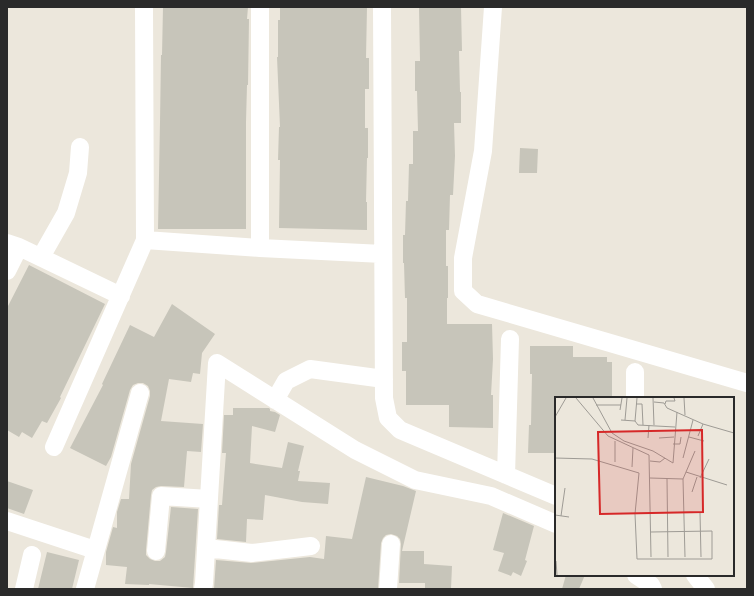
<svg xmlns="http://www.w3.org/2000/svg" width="754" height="596" font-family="Mulish,sans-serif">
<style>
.building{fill:#c7c5ba}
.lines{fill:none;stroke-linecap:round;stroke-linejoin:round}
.street{stroke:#fff;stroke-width:18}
.inset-road{fill:none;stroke:#9e9b95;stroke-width:1}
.view{fill:#d62828;fill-opacity:0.15;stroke:#d62828;stroke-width:2}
.inset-edge{fill:none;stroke:#2a2a2a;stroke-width:2}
</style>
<rect width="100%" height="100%" fill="#ece7dc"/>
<path class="building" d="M163,7H248L247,19H249L248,85H247L246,122V229H158L160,122L161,55H162Z
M280,7H367L366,58H369V89H365V128H368V158H367L366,202H367V230L279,228L280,160H278L279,127H280L277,57H278V20H280Z
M419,7H461L462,51H459L460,92H461V123H454L455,156L453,195H450L449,230H446V266H448V298H447V324H492L493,359L491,395H493V428L449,427V405H406V371H402V342H407V298H405L404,263H403V235H405L406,201H408L409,164H413V131H418L417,91H415V61H420Z
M520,148L538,149L537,173H519Z
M29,265L105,304L60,397L61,398L47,423L42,421L32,438L22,432L19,437L7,430V308Z
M172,304L215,334L202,353L200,374L193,373L191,382L169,379L161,421L203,424L201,452L187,451L184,487L161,486L156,487L152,490L151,495L146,550V555L150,559L155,561H160L165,557L166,552L171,507L198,509L193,588L149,584V585L125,584L127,567L106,565V552L113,527L117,528V512L121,499H129L131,464L150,396V391L148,386L143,383H138L133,385L130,390L111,457L106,466L70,448L103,385L102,384L130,325L154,337Z
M530,346H573V357H607V362H612V398H556V453H528L529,425H531L532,374H530Z
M233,408H269L270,409V411L275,412L280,415L275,432L252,426L250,463L282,468L288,442L304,446L298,471H300L298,481L330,483L328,504L302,502L265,495L263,520L247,519L246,542L217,539L219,505H222L226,453H222L224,415H233Z
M366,477L403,486L416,491L402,551H424V564L452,566L451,589H425V583H399L401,544L400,539L397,536L391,534L386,535L383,538L381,543L378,589H214L216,560L251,563L310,557L324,559L326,536L352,539Z
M7,481L33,490L24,514L7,508Z
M503,513L534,526L525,560L527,561L521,576L513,572L511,576L498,571L504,553L493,550Z
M47,552L79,560L72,589H38Z
M566,575H585L579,589H562Z"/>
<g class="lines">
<path class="street" d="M144,7L145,240L260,248L383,254
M260,7V248
M382,7L384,398L388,418L400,430L556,496
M493,7L483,151L463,258V291L477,304L747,383
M7,243L19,247L121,296
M41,257L66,213L78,173L80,147
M7,271L19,247
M635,398V372
M275,400L286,381L310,369L384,379
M54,447L145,240
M506,475L510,339
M7,521L95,550
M206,548L252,553L311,546
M156,551L161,496L209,499
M636,575L651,585L653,589
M695,575L706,589
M24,589L32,555
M85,589L140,393
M203,589L204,583L217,363L355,450L415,480L491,496L556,524
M388,589L391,544"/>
</g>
<g transform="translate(555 397)">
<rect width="179" height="179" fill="#ece7dc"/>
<path class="inset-road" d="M21,1L53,39L94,58L96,160M38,1L57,36L69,44L98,54L118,66L122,15M98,1L99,28M129,1L130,18M99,5L109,6L112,11L148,27L179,36M81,7H87L88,28M110,7L111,4H120L119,1M41,8H66M65,13L67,1M0,20L11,1M66,23L80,24L83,28L120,30M70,23L72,1M80,24L82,1M143,39L148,27M134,40L149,44M93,41L94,28M104,41L119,40M118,47H125L126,40M0,61L37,62L84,76L80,117L82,162H157V134L96,135M128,61L138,23M95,64L105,65L110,61M60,65V44M77,70L78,51M131,75L172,88M95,81L128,82L130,160M145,81L154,62M112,82L113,160M128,82L140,54M137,95L142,80M145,116L146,160M0,118L14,120M6,119L10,91M1,164L2,178"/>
<path class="view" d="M147,33L148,115L45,117L43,35Z"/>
<rect width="179" height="179" class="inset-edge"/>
</g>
<rect width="754" height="596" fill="none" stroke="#2a2a2a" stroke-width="16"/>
</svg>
